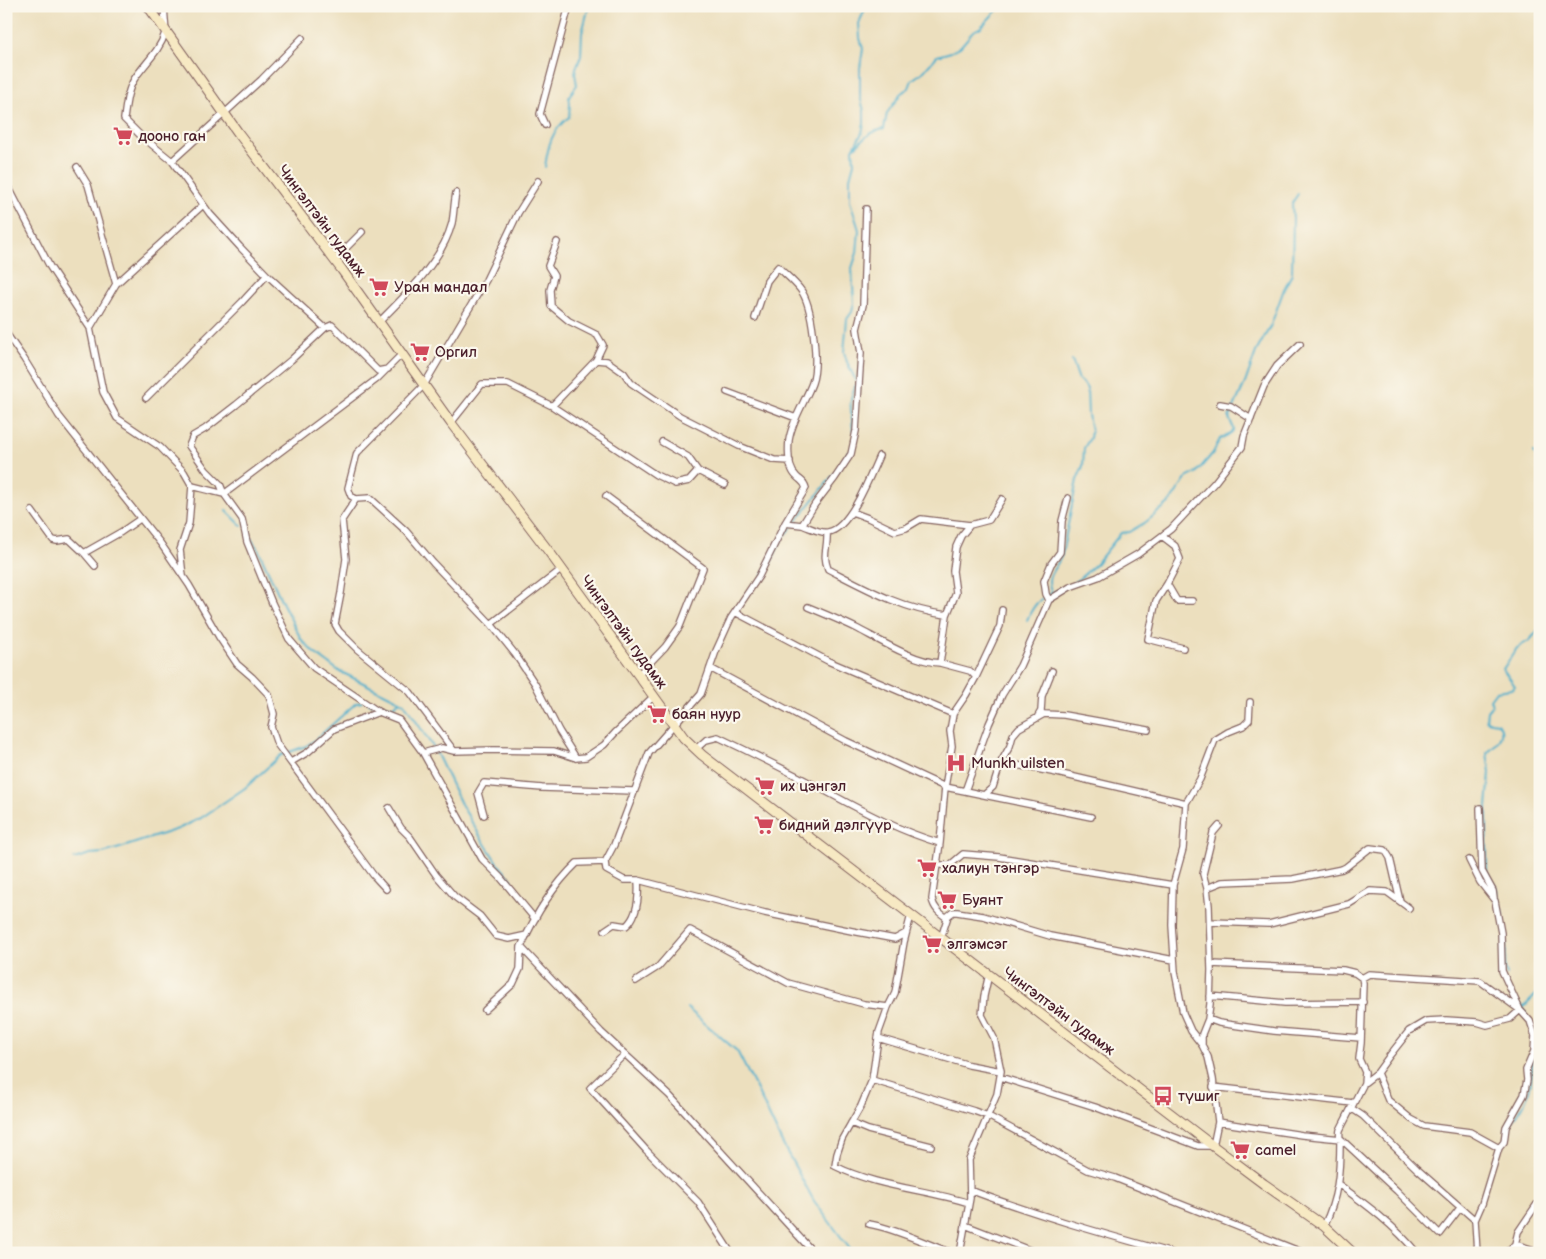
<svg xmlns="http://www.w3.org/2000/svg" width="1546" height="1259" font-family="'Balsamiq Sans',sans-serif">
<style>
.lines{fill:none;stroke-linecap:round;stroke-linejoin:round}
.stream{stroke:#4dafcc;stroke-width:2}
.minor-casing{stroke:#83625e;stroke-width:8}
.secondary-casing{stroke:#83625e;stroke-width:11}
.minor{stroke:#fff;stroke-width:5.5}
.secondary{stroke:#f7e9c3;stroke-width:9}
.labels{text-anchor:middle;stroke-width:4.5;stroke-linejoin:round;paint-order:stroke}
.poi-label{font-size:15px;fill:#4a1f2b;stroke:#fbf7ec;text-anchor:start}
.street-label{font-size:15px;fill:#4a1f2b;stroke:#fbf7ec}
</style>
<rect width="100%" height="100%" fill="#fbf7ec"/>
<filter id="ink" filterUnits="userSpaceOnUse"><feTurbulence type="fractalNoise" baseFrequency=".02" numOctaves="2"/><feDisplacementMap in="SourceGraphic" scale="10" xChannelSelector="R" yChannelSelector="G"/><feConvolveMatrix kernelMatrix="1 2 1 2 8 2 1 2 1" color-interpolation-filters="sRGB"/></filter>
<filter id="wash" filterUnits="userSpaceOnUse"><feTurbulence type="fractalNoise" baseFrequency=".0096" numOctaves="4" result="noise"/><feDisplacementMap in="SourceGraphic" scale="20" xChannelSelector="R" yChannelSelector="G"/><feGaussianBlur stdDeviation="1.12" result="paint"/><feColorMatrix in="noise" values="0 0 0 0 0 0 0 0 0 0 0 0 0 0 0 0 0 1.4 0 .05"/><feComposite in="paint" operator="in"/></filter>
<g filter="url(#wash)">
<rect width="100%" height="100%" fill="#ecdfbe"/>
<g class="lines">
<path class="stream" d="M855,147C864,138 871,131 884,129L887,113L898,98L900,94L909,88L912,80L924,71L937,56L951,52L960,47L967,39L972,32L981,27L1001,6
M545,167C548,146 551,131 569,117L570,104L569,96L577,85L575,74L576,68L581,56L582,33L589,6
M856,381L847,362L844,352L847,319L852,312L854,303L852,268L857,253L859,230L850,201V178L854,163L853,149L862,133L864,124V111L860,96V68L863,49L860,38L859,23L865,9L864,6
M853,431C852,414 847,401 856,385
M1533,452L1540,460
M226,510L242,526
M795,523L838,469L849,451
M248,534L258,549L283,604L301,639L313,652L339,671L404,703L435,750L461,804L480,836L498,864L512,880
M762,575L770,564L782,539L792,526
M1073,584L1096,564L1121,533L1129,532L1146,522L1170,502L1186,478L1196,473L1213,453L1220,439L1231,433L1234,429L1229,418L1245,383L1256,352L1271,325L1284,289L1292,274L1293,219L1292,203L1298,194
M1052,593C1043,574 1057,570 1062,554L1077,480L1083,466L1084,448L1090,438L1091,431L1088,415L1087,389L1084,384L1079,380L1072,360
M1027,620C1036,598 1044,597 1064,588
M369,703L392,707L400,701
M74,859L90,854L103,853L120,848L178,829L201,818L245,788L281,755L306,746L315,740L356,703L362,702
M1507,975L1505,969L1506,940L1502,912L1496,888L1487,871V807L1490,772L1487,753C1496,746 1507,734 1498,723L1491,722L1486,720L1487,711L1492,705L1490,699L1496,691L1511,689L1515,686L1503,669L1517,648L1530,640L1540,628
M1520,1004L1526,1013
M687,1008L737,1051L758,1092L782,1143L814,1201L853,1253
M1523,1008L1540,991
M1512,1122C1519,1113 1526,1102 1529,1091C1532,1081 1531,1070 1533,1059"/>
</g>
</g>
<g filter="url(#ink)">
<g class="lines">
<defs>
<path id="minor" d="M165,6C163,15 167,25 165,33C160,51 145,63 135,78C127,90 126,105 124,119L140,135L172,161L210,214L240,247L267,275L325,328L332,325L378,371L388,369
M545,125L540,114L569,6
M172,161L261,80L302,38
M77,167L88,185L116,284
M6,182L50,267L90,328L103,392L117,418L160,447L184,472L192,486L189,523L180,550L183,576
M334,260L362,232
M755,318L767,281L778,267C785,274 794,281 800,289C813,305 819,364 812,383C805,402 792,420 789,440C788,451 788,469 797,477C801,481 804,481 806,488L785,523L759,576L731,618L716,651L701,694L649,753L614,845L605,862L577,863C553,886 534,917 521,947L601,1032L669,1095L814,1253
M379,322C406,295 442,261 452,223C454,213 454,202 456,193
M90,328L116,284L203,205
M325,328L291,360L236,405L205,429L193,436L189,446L206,470L220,484L224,494L242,519L247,542L272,603L289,639L314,668L379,712
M6,333L24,359L59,416L161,544L189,585L219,637L237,664L252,677L269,695L274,714L271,727L277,744L374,876L386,889
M596,360L607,361L624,373L631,383L680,416L739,446L774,460L790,461
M727,392L796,418
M146,398L242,302L267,275
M1220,404L1231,406L1251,419
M552,406L596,360L603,345L597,335L569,321L551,306L550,290L554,276L548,266L557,242
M451,423L482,384H508L552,406L656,475L675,484L689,481L698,471
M662,442L688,457L698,471L725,485
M192,486L224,494L377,379L402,354
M606,496L703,568L680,626L665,647L638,675
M356,499L351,496L348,488L357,453L424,385L486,280L518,213L538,181
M32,511L53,540L57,541L69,539L84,553L121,532L140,519
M852,512L868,518L895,531L906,528L921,519L970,525L989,520L1002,499
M785,523L802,525L815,504L835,478L851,454L856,431L861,353L857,329L863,305L866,209
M802,525C809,527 821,534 828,532C850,529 871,474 879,456
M827,533C828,548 822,554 828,569C865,588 904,610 947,615
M1162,536L1175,546L1180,559L1167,584L1177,601H1192
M84,553L95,566
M1167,584L1156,601L1148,639L1183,648
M1049,600L1046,594L1044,581L1051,564L1060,552L1062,521L1068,498
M808,607C825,614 842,621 858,629C881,641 915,662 940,663
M735,612L828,661L953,714
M491,624L562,569
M710,668L846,741L945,787L965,791L989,724L1002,695L1020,666L1049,600L1070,587L1098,577L1138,554L1171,529L1215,482L1242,447L1244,436L1264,386L1277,366L1300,344
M976,677L1000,626L1002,610
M1038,716L1041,711L1042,696L1052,671
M696,749L706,740L718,737C756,755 794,774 831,794C866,813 902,832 940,843
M423,753L482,859L500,877L535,919
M576,758L559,731L535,684L515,654L491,624L433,563L406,531L370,498L356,499L342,520L346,559L341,593L335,624L339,631L357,649L410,692L454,751L494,750L554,751L576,758L586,757L604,745L615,733L654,696
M291,762L308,752L334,729L379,712L399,720L423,753L442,748L454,751
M1001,762L1057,773L1186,803
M965,791L984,795L993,787L1001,762L1010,746L1013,735L1019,728L1044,714L1064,715L1148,730
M984,795L1091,817
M389,808L401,828L410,837L436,875L455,897L480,916L496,936L509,939L527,935
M1480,808L1482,871L1493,891L1494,899
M484,815L478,793L484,783L542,788L634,791
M1469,860L1480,882L1495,901L1501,933L1502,971L1520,1010L1530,1021L1535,1036L1534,1051L1526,1070L1527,1080L1524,1095L1506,1127L1504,1142L1499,1148L1482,1204L1475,1220L1477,1253
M938,865H950L963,854L999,857L1173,885
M638,880L765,913L852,931L895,939L906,933
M1207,888L1222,882L1293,879L1342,869L1346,867L1370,848L1385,850L1390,858L1400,901
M911,915L904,942L895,993L888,1007L879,1032L872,1080L861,1106L842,1139L837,1154L835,1166C877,1187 925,1189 969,1203
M947,918C940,913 934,909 932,899L940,843L945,787L952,746L950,731L953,714L966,695L976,677L970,671L940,663L947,615L956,593L953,571L956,547L961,536L970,525
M1210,922L1269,924L1349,904L1370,891L1387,892L1409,908
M605,930L614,924L626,926C638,916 639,895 638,880H624L606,870L605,862
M941,938L948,916L953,912H957L983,916L1050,936L1174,960
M1211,964L1343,970L1355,973L1362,978L1363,983L1361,1043L1359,1059L1365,1072L1364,1083
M636,981L658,967L690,930L788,983L864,1004L888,1007
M1210,996L1285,1003L1363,1002
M485,1010L513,984L520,969L521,947
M1208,1019L1219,1023L1274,1031L1361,1038
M878,1038L969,1065L1001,1071
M1202,1045V1034L1208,1019L1210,1004L1211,970L1209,906L1207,888L1203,874L1213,833L1219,826
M625,1054L590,1088L646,1150L698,1202L731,1253
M1377,1073L1388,1100L1411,1119L1424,1126L1470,1132L1499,1148
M1000,1077L1095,1107L1198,1146H1213L1218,1122L1213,1079L1208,1057L1202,1045L1191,1031L1183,1013L1175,972L1172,925L1173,885L1183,849L1186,803L1200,779L1215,740L1228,732L1243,726L1249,720L1250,702
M872,1080L974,1111L988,1116L1088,1170L1115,1178L1304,1253
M1213,1087L1353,1103
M1351,1108L1363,1116L1417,1169L1475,1220
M1218,1122L1302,1135L1341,1139L1397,1191L1440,1234L1460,1208
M851,1123L868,1130L931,1146
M1338,1184C1367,1205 1395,1226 1417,1253
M970,1190C1036,1215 1104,1234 1172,1253
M869,1224C898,1229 925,1244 953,1253
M965,1225L1037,1253
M1324,1226C1338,1197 1340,1173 1340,1142C1340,1137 1339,1134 1340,1130L1364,1083L1377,1073L1390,1055L1409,1031L1426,1021L1446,1020L1477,1022L1487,1025L1510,1019L1520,1010L1480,981L1369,974L1362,978
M1515,1244L1540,1252
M964,1253L961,1248L970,1198L969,1160L997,1094L1001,1071L994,1038L982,1015L984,996L989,974
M1506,1253L1515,1244L1518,1232L1537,1204L1540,1202"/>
<path id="secondary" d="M148,6L239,134L342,270L451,423L550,553L684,738L702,755L1213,1146L1264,1184L1324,1226L1353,1253"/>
</defs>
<use href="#minor" class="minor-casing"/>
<use href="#secondary" class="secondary-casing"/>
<use href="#minor" class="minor"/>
<use href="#secondary" class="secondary"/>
</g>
</g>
<defs>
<symbol id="supermarket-bare" viewBox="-9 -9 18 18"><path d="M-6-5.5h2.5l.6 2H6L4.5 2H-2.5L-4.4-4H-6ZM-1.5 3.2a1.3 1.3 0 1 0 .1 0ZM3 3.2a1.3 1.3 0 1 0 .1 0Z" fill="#d1495b" stroke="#fbf7ec" stroke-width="2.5" paint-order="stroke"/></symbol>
<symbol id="hospital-bare" viewBox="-9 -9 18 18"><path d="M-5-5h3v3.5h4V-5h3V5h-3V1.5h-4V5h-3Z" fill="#d1495b" stroke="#fbf7ec" stroke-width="2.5" paint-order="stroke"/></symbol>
<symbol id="bus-bare" viewBox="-9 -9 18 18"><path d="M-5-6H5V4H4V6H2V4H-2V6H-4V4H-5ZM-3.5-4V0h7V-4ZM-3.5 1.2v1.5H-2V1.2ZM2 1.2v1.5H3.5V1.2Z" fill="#d1495b" stroke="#fbf7ec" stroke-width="2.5" paint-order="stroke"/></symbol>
</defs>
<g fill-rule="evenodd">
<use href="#supermarket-bare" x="109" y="122" width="28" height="28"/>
<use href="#supermarket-bare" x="365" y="273" width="28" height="28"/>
<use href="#supermarket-bare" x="406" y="338" width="28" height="28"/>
<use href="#supermarket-bare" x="643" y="700" width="28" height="28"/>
<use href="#hospital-bare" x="942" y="749" width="28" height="28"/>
<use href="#supermarket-bare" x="751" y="772" width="28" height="28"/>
<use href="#supermarket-bare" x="750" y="811" width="28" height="28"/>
<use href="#supermarket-bare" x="913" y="854" width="28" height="28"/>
<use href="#supermarket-bare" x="933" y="886" width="28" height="28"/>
<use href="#supermarket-bare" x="918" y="930" width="28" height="28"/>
<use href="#bus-bare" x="1149" y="1082" width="28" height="28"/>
<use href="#supermarket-bare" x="1226" y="1136" width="28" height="28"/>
</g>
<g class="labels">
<g class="poi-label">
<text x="138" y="141">дооно ган</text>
<text x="394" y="292">Уран мандал</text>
<text x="435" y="357">Оргил</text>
<text x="672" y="719">баян нуур</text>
<text x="971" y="768">Munkh uilsten</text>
<text x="780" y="791">их цэнгэл</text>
<text x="779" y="830">бидний дэлгүүр</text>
<text x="942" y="873">халиун тэнгэр</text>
<text x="962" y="905">Буянт</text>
<text x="947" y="949">элгэмсэг</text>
<text x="1178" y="1101">түшиг</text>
<text x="1255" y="1155">camel</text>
</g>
<g class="street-label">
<text transform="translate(322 221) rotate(53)" y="5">Чингэлтэйн гудамж</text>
<text transform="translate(624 632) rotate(54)" y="5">Чингэлтэйн гудамж</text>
<text transform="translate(1059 1011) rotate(37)" y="5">Чингэлтэйн гудамж</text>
</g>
</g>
<rect width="1546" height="1259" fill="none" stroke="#fbf7ec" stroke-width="25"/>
</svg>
